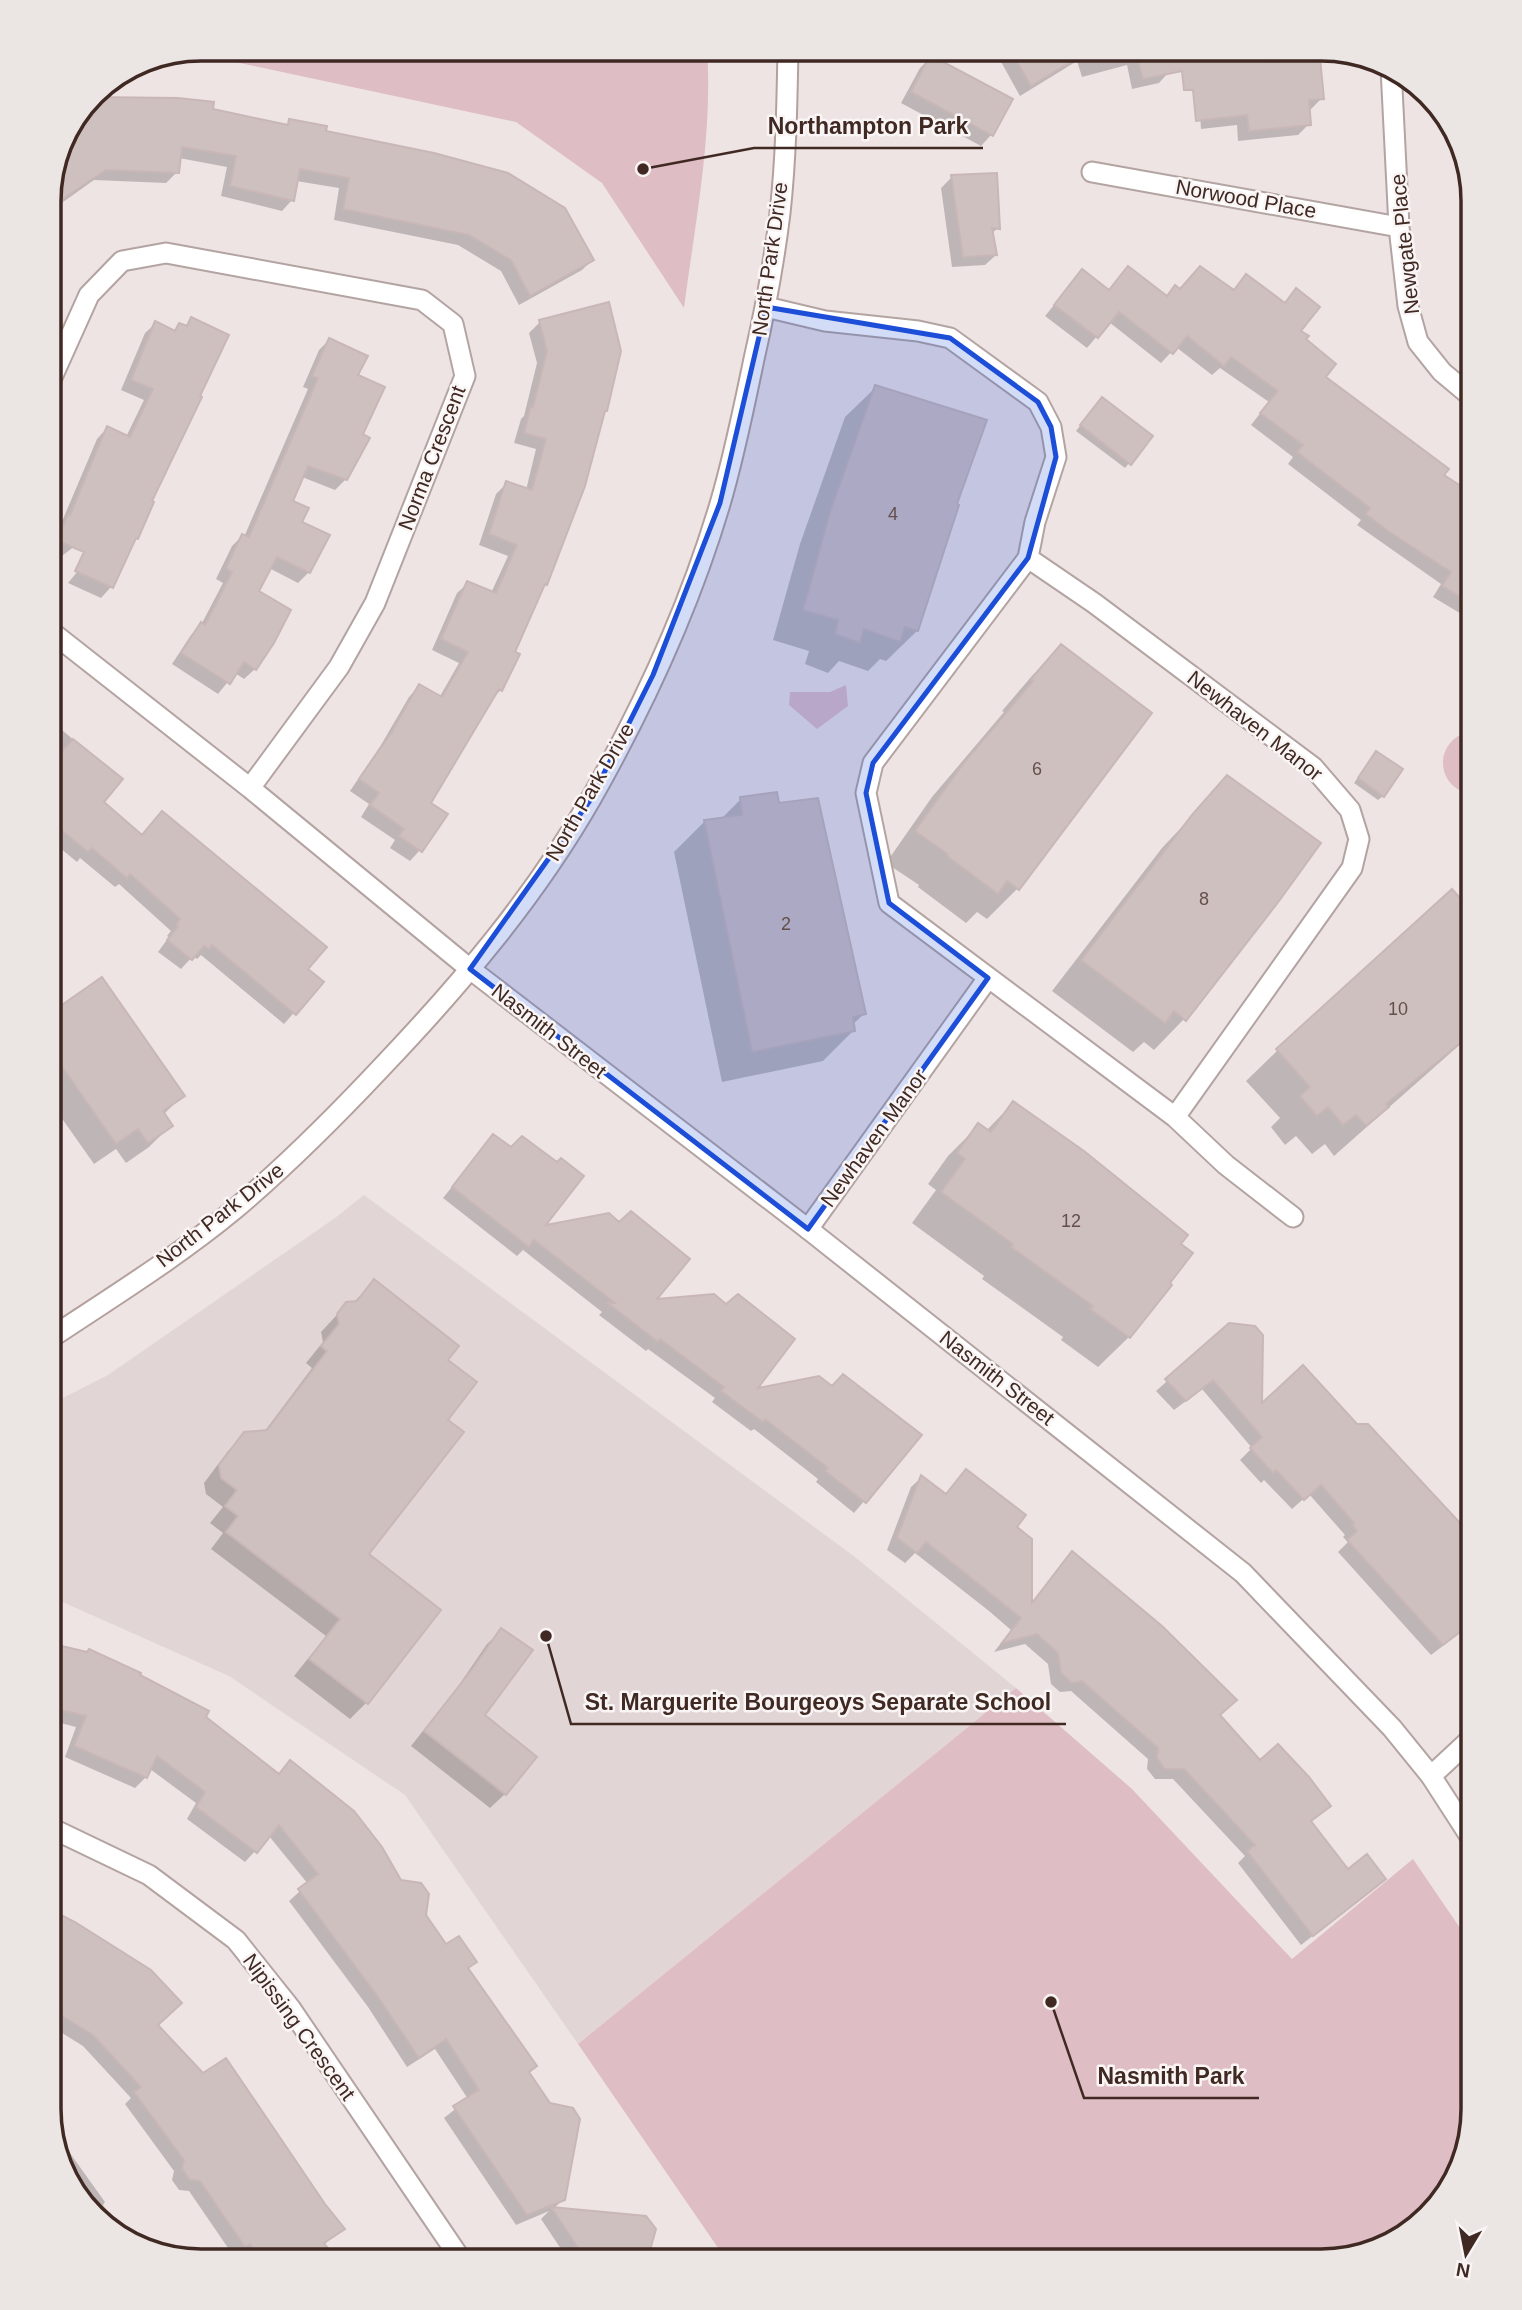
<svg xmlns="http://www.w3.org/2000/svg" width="1522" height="2310" font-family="Helvetica,sans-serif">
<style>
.built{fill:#e2d5d5}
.green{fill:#dfbdc5}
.shadow{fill:#0003}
.building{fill:#cfc0c0;stroke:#c8b7b6;stroke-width:2}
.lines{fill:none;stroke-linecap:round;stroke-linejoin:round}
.minor-casing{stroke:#b3a4a2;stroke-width:23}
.tertiary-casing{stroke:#b3a4a2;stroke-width:23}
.secondary-casing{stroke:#b4a09c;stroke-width:23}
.minor{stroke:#fff;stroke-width:19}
.tertiary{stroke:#fff;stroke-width:19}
.secondary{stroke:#fff;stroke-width:19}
.marked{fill:#1d4ed8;fill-opacity:0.2;stroke:#1d4ed8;stroke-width:5;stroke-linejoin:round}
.labels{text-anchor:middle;stroke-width:5;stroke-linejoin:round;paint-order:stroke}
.number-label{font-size:18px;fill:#644f4a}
.street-label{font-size:21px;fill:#402923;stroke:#faf5f5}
.rim{fill:none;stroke:#402923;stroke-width:3.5}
.leader{fill:none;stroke:#402923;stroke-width:2.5}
.callout-dot{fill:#402923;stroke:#faf5f5;stroke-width:2.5}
.callout-label{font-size:23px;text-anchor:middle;font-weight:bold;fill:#402923;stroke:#faf5f5;stroke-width:5;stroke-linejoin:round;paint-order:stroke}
</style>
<rect width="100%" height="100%" fill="#eee4e4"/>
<path class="built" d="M364,1195L855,1557L1016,1688L578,2044L405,1795L229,1676L49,1596V1405L108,1375L335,1218Z"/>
<path class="green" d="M201,49H707C713,135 695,223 684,308L602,183L516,122L188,52Z
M846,685L848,706L817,729L789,705L790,692H830Z
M1473,731V794C1433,789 1433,737 1473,731Z
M1016,1688L1132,1789L1292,1959L1413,1859L1473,1947V2109L1452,2185L1397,2241L1321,2261H727L578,2044Z"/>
<path class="shadow" d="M994,49H1164L1169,72L1159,83L1132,89L1127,65L1082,77L1077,61L1020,96Z
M931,57L1011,100L991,135L981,146L901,103L920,68Z
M1267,64L1322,98L1311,109H1308L1309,124L1298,135L1238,141L1237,125L1201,129L1197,68Z
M90,99L211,111L285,126L290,121L324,133L592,260L582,270L519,305L501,271L458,245L334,220L339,188L296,181L292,200L282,211L221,196L227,167L179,158L177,172L166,183L94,180L49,212V192L61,143Z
M952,177L998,228L991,234L996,255L985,265L952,267L941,188Z
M1467,178L1472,196H1467Z
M1472,199L1473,201V247H1472Z
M1128,268L1166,297L1175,288L1179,291H1233L1246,277L1283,304L1296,291L1299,331L1324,377L1442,476L1473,497V621L1433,597L1441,584L1357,525L1361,520L1288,464L1293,457L1251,425L1269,402L1220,368L1212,375L1176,347L1161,363L1109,322L1087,348L1045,316L1082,271L1107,291Z
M192,319L150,502L152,503L111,587L101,598L68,583L92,554L80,542L49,566V552L97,439L107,428L126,437L144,400L121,390L145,333L156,323L173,332L180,325L185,327Z
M540,322L606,411L602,414L546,584L541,588L512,653L501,690L491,699L429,803L420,850L410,861L390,848L395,840L361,817L369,804L350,791L381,745L409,697L419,686L439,698L459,663L432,650L457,593L468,583L491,593L508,556L479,545L496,494L507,483L526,490L536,449L514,443L521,419L524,416L537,363L529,333Z
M329,340L356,376L360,435L346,479L335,490L302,477L291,502L299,522L309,572L298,583L269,568L256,592L255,669L244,679L235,673L218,694L172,664L191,635L201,625L223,583L216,579L232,546L242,536L244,537L308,389L303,387L319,350Z
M876,387L954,505L917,631L886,661L880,659L868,671L839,661L828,673L805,664L809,651L773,640L800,544L845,417Z
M1097,404L1129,463L1125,468L1076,431Z
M1061,646L1150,713L1017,889L987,919L977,912L966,923L918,887L919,885L886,863L932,797L1004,712L1002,711L1031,677Z
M49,719L120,779L101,802L321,982L284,1024L201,955L197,959L193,956L181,969L158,952L169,937L167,936L171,931L119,884L115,887L80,858L77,862L49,839L51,834L49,832Z
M1372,758L1383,796L1378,800L1354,783Z
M1228,778L1184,1019L1154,1050L1144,1042L1133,1052L1052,991L1162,848Z
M741,799L777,805L864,1014L852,1025L853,1031L823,1061L722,1082L674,852L704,822L720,820Z
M1452,892L1473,914V1033L1334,1156L1325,1144L1312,1154L1296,1136L1285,1145L1271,1127L1280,1118L1246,1081L1277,1051Z
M49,1016L182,1096L163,1115L171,1125L149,1147L126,1163L116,1149L94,1164L49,1100Z
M1013,1103L1178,1244L1129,1337L1098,1367L1061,1340L1063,1337L982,1279L984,1276L912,1223L936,1190L928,1184L948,1156L979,1125L986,1131Z
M493,1136L542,1227L653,1301L754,1391L832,1388L920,1435L854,1513L816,1482L818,1479L754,1429L751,1431L712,1402L715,1398L648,1349L646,1351L599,1315L602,1312L523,1250L517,1256L443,1198Z
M374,1281L446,1361L445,1420L366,1555L438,1610L366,1703L350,1719L294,1676L326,1636L211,1549L223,1533L210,1523L223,1507L206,1494L204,1483L228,1451L245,1434L264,1432L312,1368L306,1363L323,1342L321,1332L347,1304L353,1303Z
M1230,1325L1260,1407L1356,1426L1459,1525L1473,1528V1623L1431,1655L1338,1552L1348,1542L1343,1537L1345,1535L1309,1494L1292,1509L1264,1480L1261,1483L1240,1460L1252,1448L1202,1389L1174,1410L1156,1391Z
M966,1471L1014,1527L1031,1605L1072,1554L1260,1763L1328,1806L1310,1822L1348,1871L1384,1879L1373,1889L1301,1945L1238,1863L1245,1856L1173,1779H1155L1147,1769L1148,1759L1071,1691L1060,1692L1051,1684L1048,1664L1025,1644L994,1652L1011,1630L989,1611L915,1553L905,1563L887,1550L911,1487L922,1477L945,1495Z
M502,1630L483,1715L505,1794L490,1808L411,1746L459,1685L487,1644Z
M49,1645L138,1676L204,1717L400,1882L445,1946L475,1962L467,1969L527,2074L564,2199L553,2209L649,2247L653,2252L648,2258L650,2261H569L541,2219L549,2211L516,2225L444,2118L468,2099L435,2049L407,2067L368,2007L289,1901L308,1884L269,1836L245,1862L187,1819L196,1803L150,1769L146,1777L135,1788L65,1757L76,1727L49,1720Z
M49,1911L342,2229L323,2245L335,2261H237L189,2191L179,2190L172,2180L174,2171L125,2104L131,2098L83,2046L49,2025Z
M51,2118L63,2130L57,2135L105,2202L103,2205L129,2242L125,2240L69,2185Z"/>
<path class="building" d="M1010,49H1092L1031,86Z
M1135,49H1233L1234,53L1267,49L1268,62L1320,58L1324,99L1309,100L1311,125L1249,131L1247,115L1196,121L1193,90H1184L1182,71L1143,79Z
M930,55L1013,99L993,136L911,92Z
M91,97L178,98L214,102L213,109L288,125L289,119L327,126L326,131L434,153L508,173L565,208L594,260L530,296L511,260L469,235L343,209L349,178L300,169L294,201L230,186L236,156L182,147L179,173L106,170L49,208V192L61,143Z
M997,173L1000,229L992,228L997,255L963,257L951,175Z
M1128,266L1167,296L1175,285L1180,289L1200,266L1234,290L1246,274L1285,303L1296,288L1320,307L1301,331L1309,336L1306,339L1336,364L1326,377L1449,469L1444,475L1473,494V604L1442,586L1451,572L1388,531L1366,514L1370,508L1297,452L1303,445L1260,413L1278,391L1231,357L1224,366L1187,336L1173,354L1119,312L1098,338L1054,305L1082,269L1109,290Z
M609,302L621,351L607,411H605L585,486L547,585L545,584L515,652L520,654L502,691L499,689L431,803L448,814L422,852L399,836L404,829L370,805L379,793L359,779L391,733L419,684L442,697L468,652L441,639L467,581L496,593L517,545L489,534L506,481L532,490L546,439L524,433L531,406L533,407L547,351L539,320Z
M191,317L229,335L200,396L202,397L152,501L154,502L138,539L136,538L113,588L75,571L84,552L56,540L68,515H70L107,426L130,437L153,389L131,380L155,321L175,331L179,323L187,326Z
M329,338L368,356L358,375L385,387L363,434L370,438L347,480L308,466L293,501L309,508L302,522L330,535L310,573L277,557L259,591L291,610L274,643L256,670L244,662L230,684L181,653L201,622L205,625L232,572L226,568L242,534L249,537L318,378L312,376Z
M875,385L987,420L957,504L959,505L918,631L905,627L900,642L864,629L860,643L835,634L838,620L803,610L830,512Z
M1102,397L1153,436L1131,465L1080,425Z
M1061,644L1152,713L1019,890L1007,881L998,894L947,856L948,854L915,831L963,764L1033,681L1031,679Z
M73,739L123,779L104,802L142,835L162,811L327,947L308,969L324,982L296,1015L212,945L209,949L204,946L192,960L167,940L178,926L176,925L180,919L130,874L127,878L92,848L88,852L49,820V766Z
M1376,751L1403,769L1384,797L1358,778Z
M1227,775L1321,843L1279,901L1186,1021L1174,1011L1165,1023L1081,960L1192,815Z
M777,792L779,803L818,798L866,1014L853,1017L855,1031L752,1052L704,820L742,815L740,797Z
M1452,889L1473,913V1025L1460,1036L1464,1040L1386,1104L1389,1107L1366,1126L1356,1115L1343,1125L1328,1107L1317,1116L1300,1096L1310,1087L1276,1049Z
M102,977L185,1096L163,1111L173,1126L148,1143L138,1129L116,1144L49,1048V1014Z
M1013,1101L1084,1151L1188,1235L1181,1244L1193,1253L1170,1283L1172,1285L1130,1338L1090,1309L1093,1306L1011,1247L1013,1244L941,1192L965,1159L957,1153L978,1123L991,1132Z
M493,1134L511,1147L522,1136L557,1162L561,1158L584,1176L546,1225L609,1213L619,1222L631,1211L690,1259L657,1299L714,1294L726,1304L738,1294L795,1339L758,1388L819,1376L832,1386L843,1374L922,1435L866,1503L825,1471L828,1468L765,1419L763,1422L721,1391L724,1387L660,1339L658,1342L608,1303H615L534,1240L529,1247L452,1187Z
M374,1279L459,1346L448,1360L477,1382L448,1420L464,1432L369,1554L441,1610L368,1704L309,1659L340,1619L226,1532L238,1516L225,1506L237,1490L221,1478L219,1465L244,1432L267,1430L327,1351L321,1346L339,1324L337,1314L346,1302L357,1301Z
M1229,1323L1255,1326L1263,1335L1262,1403L1303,1365L1357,1424H1368L1460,1523L1473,1518V1622L1443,1645L1347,1540L1357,1531L1352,1525L1354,1523L1321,1485L1304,1500L1276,1470L1273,1473L1250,1448L1262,1437L1213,1380L1186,1401L1165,1379Z
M966,1469L1026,1515L1017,1527L1032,1539V1603L1072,1551L1162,1626L1237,1700L1220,1715L1260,1760L1278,1744L1309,1777L1331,1806L1311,1821L1348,1869L1367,1854L1386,1879L1313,1936L1247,1851L1255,1845L1184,1769H1165L1157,1758L1158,1748L1082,1681L1072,1683L1061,1673L1058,1653L1037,1634L1002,1643L1021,1618L926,1542L917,1553L897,1538L921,1475L946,1494Z
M501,1628L533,1650L485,1715L537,1757L506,1795L424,1731L473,1668Z
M49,1643L87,1652L89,1649L141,1673L140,1675L209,1711L206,1717L279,1774L290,1760L354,1811L382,1847L401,1880L421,1883L429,1894L426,1915L446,1944L459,1936L477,1962L468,1968L537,2066L529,2072L550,2103L573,2108L580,2119L565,2200L527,2215L453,2106L479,2090L446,2039L419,2058L378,1997L298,1889L318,1874L279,1825L257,1853L196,1807L205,1792L157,1756L147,1778L74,1746L86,1716L49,1707Z
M49,1909L75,1922L151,1970L182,2003L158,2025L203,2073L226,2058L325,2204L345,2229L324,2243L337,2261H262L250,2244L245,2247L200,2181L190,2180L182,2169L184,2160L134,2092L141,2087L93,2035L49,2008Z
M551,2207L646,2216L656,2229L647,2261H587Z"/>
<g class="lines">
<defs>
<path id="minor" d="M1391,68L1399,227L1408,306L1418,342L1442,372L1473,398
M1092,172L1399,227
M766,307L825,321L918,331L950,338L1038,402L1051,427L1056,457L1035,522L1028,558L873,763L866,793L889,903L1175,1117L1226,1165L1293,1217
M49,384L89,295L122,261L166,253L422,300L453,324L465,376L375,603L339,667L250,788
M1028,558L1094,603L1313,767L1350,810L1359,839L1352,868L1175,1117
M49,630L250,788L470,969
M808,1229L988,978
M1431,1776L1473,1737
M49,1827L149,1875L236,1940L291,2009L462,2261"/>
<path id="tertiary" d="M470,969L808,1229L1243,1573L1392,1728L1431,1776L1473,1841"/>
<path id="secondary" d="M49,1339C112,1297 177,1257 235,1209C287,1165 335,1117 381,1068C460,985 535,897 592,797C644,705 690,605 720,504C734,457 744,407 754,359C765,311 774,262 780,213C786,159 787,104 788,49"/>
</defs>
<use href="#minor" class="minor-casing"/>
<use href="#tertiary" class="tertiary-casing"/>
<use href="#secondary" class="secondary-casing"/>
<use href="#minor" class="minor"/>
<use href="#tertiary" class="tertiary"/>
<use href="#secondary" class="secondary"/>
</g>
<path class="marked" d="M766,307L950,338L1038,402L1051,427L1056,457L1028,558L873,763L866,793L889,903L988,978L808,1229L470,969L591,799L653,675L720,503Z"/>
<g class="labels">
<g class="number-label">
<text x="893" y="520">4</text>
<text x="1037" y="775">6</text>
<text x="1204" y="905">8</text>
<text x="786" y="930">2</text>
<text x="1398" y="1015">10</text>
<text x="1071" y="1227">12</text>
</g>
<g class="street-label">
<text transform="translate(1246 199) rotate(10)" y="7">Norwood Place</text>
<text transform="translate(1405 244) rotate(-96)" y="7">Newgate Place</text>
<text transform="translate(770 259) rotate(-82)" y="7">North Park Drive</text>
<text transform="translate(432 458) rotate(-69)" y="7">Norma Crescent</text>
<text transform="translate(1255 726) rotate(38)" y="7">Newhaven Manor</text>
<text transform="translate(590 792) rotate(-60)" y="7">North Park Drive</text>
<text transform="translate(549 1031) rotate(38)" y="7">Nasmith Street</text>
<text transform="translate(874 1138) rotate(-54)" y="7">Newhaven Manor</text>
<text transform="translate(220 1215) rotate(-38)" y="7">North Park Drive</text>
<text transform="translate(997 1378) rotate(38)" y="7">Nasmith Street</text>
<text transform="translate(299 2027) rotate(54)" y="7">Nipissing Crescent</text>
</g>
</g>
<path d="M0 0H1522V2310H0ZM201 61H1321A140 140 0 0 1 1461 201V2109A140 140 0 0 1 1321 2249H201A140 140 0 0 1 61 2109V201A140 140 0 0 1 201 61Z" fill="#ebe5e4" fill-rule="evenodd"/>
<path class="rim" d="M201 61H1321A140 140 0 0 1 1461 201V2109A140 140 0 0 1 1321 2249H201A140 140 0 0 1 61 2109V201A140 140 0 0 1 201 61Z"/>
<path class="leader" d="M643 169L754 148H983M546 1636L571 1724H1066M1051 2002L1084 2098H1259"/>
<g class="callout-dot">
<circle cx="643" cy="169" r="7"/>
<circle cx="546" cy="1636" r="7"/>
<circle cx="1051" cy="2002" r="7"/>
</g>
<g class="callout-label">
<text x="868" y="134">Northampton Park</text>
<text x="818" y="1710">St. Marguerite Bourgeoys Separate School</text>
<text x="1171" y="2084">Nasmith Park</text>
</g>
<g transform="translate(1466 2254) rotate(190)" stroke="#faf5f5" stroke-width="5" paint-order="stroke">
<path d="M0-5L12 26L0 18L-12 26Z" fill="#402923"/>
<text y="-10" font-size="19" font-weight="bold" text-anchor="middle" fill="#402923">N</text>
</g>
</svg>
